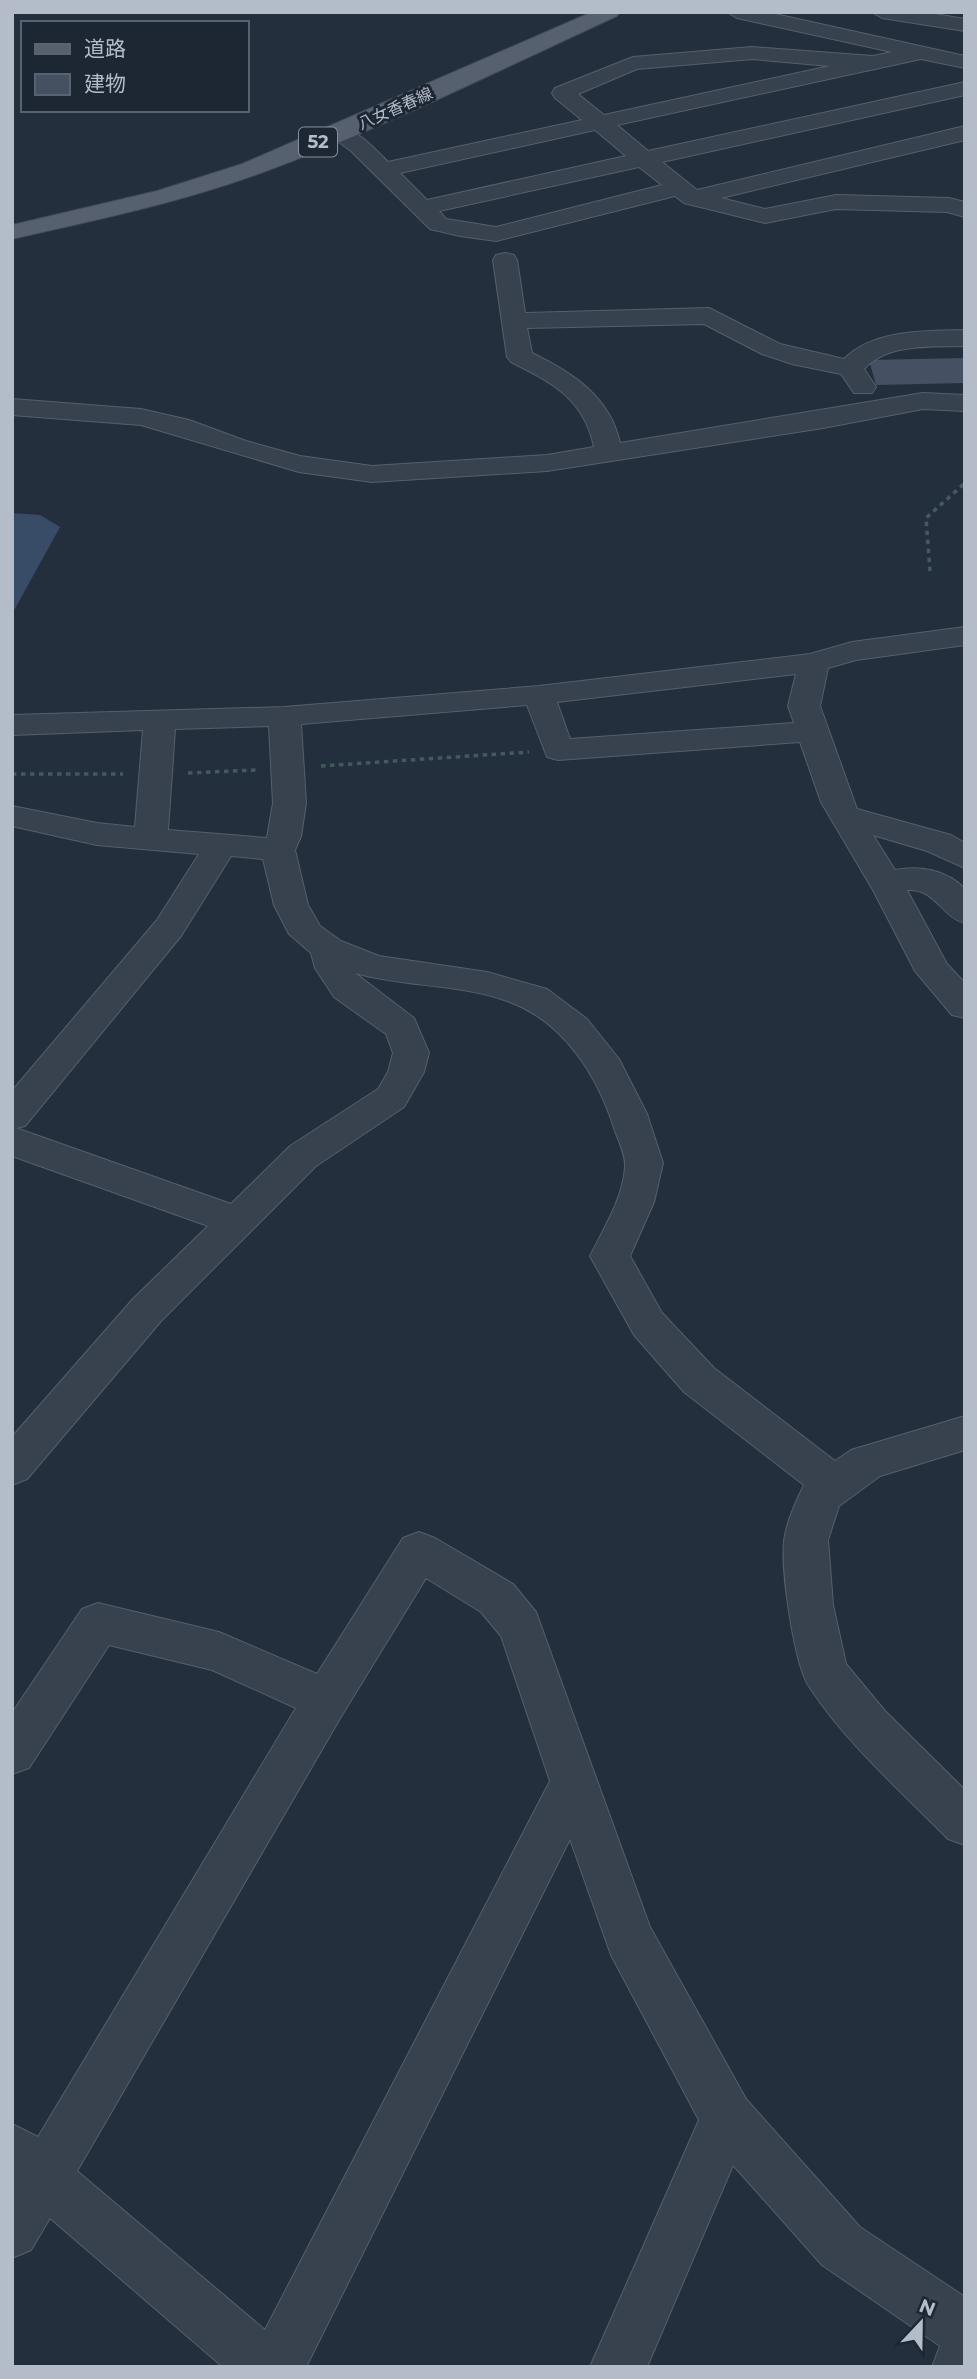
<svg xmlns="http://www.w3.org/2000/svg" width="977" height="2379" font-family="Montserrat,'Noto Sans JP',sans-serif">
<style>
.water{fill:#394c67}
.building{fill:#455162}
.lines{fill:none;stroke-linecap:round;stroke-linejoin:round}
.minor-casing{stroke:#565f6c;stroke-width:2}
.major-casing{stroke:#414a57;stroke-width:2}
.path{stroke:#44595c;stroke-width:3.5;stroke-dasharray:4.5 4.5;stroke-linecap:butt}
.minor{fill:#38414e;fill-rule:evenodd}
.major{fill:#56606e;fill-rule:evenodd}
.labels{text-anchor:middle;stroke-width:6;stroke-linejoin:round;paint-order:stroke}
.far-street-label{font-size:16px;fill:#b4bcc9;stroke:#1d2633}
.shield{fill:#1d2633;stroke:#878f9c;stroke-width:2}
.shield-label{font-size:18px;font-weight:bold;fill:#b4bcc9}
</style>
<rect width="100%" height="100%" fill="#242f3e"/>
<path class="water" d="M12,513L40,515L60,527L12,614Z"/>
<path class="building" d="M965,358V383L876,385L869,360Z"/>
<g class="lines">
<defs>
<path id="minor" d="M727,12H766L965,56V68L921,59L617,125L648,151L965,82V95L662,162L697,190L965,126V140L721,198L765,209L836,195L949,198L965,202V217L947,212L836,209L765,223L684,203L675,196L496,241L460,236L430,229L351,151L327,133L338,126C359,131 373,147 388,162L582,120L555,98L552,93L555,88L633,57L752,47L873,56L892,52L737,18ZM752,59L830,66L604,115L578,94L637,69ZM595,130L626,156L427,200L400,173ZM639,167L662,185L496,227L446,219L439,211Z
M872,12H923L965,19V31L882,18Z
M505,253L514,255L517,260L525,313L709,308L780,344L844,359C873,329 927,331 965,330V346C932,347 888,343 864,369L876,387L872,393H854L841,374L792,364L762,354L704,324L527,328L532,353C573,373 610,397 620,443L923,393L965,395V411L923,409L823,428L547,471L372,482L299,472L141,425L12,415V399L141,409L189,420L246,441L300,456L372,466L547,455L594,447C584,399 553,383 511,362L507,357L493,260L496,255Z
M965,627V645L856,660L828,668L820,706L857,809L951,835L965,843V868L927,851L873,835L895,870C920,865 947,870 965,889V923C941,917 936,888 907,890L947,964L965,983V1018L952,1015L915,971L873,890L821,802L800,742L558,760L547,757L527,705L301,724L306,803L301,836L295,850L308,905L320,926L341,941L379,956L487,972L547,989L587,1019L619,1059L647,1114L663,1163L654,1202L630,1256L662,1313L714,1368L835,1461L851,1450L965,1416V1450L880,1476L839,1506L828,1540L833,1605L846,1664L885,1711L965,1790V1845L948,1839C901,1791 847,1744 810,1688C794,1665 781,1570 784,1541C786,1524 796,1501 804,1485L684,1392L634,1335L590,1256C604,1228 623,1198 625,1167C626,1155 619,1142 615,1131C598,1076 564,1021 507,1001C461,984 404,987 355,973L414,1018L429,1053L424,1072L404,1107L316,1166L161,1321L27,1479L12,1485V1437L133,1299L208,1226L12,1156V1091L157,920L199,854L97,845L12,826V806L97,823L135,827L143,730L12,735V715L284,707L539,686L810,654L852,642ZM796,674L788,706L794,723L570,739L557,702ZM269,726L273,803L267,838L168,830L175,729ZM231,856L263,859L274,905L289,934L311,953L315,968L334,997L386,1034L393,1053L388,1072L378,1089L290,1146L231,1204L16,1128L25,1126L181,936Z
M419,1532L435,1538L513,1584L536,1612L650,1927L746,2099L860,2227L965,2297V2367H932L940,2346L822,2265L733,2165L647,2367H590L699,2120L611,1955L570,1839L306,2367H223L50,2218L31,2250L12,2258V2124L38,2137L296,1708L212,1670L109,1645L29,1768L12,1774V1713L82,1609L98,1603L219,1632L317,1674L403,1538ZM426,1578L481,1612L501,1636L550,1781L265,2330L77,2171L342,1715Z"/>
<path id="major" d="M592,12H620L617,16C499,70 380,130 258,174C178,203 95,220 12,239V225L157,191L242,164Z"/>
</defs>
<use href="#minor" class="minor-casing"/>
<use href="#major" class="major-casing"/>
<path class="path" d="M930,571L926,518L965,483
M321,766L529,752
M188,773L256,770
M12,774H123"/>
<use href="#minor" class="minor"/>
<use href="#major" class="major"/>
</g>
<g class="labels">
<g class="far-street-label">
<text transform="translate(395 108) rotate(-24)" y="6">八女香春線</text>
</g>
<rect class="shield" x="299" y="127.5" width="38" height="29" rx="5"/>
<g class="shield-label">
<text x="318" y="148">52</text>
</g>
</g>
<rect width="977" height="2379" fill="none" stroke="#b4bcc9" stroke-width="28"/>
<rect x="21" y="21" width="228" height="91" fill="#1d2633" stroke="#59626f" stroke-width="2"/>
<rect x="35" y="44" width="35" height="10" fill="#56606e" stroke="#59626f" stroke-width="2"/>
<text x="84" y="56" font-size="21" fill="#b4bcc9">道路</text>
<rect x="35" y="74" width="35" height="21" fill="#455162" stroke="#59626f" stroke-width="2"/>
<text x="84" y="91" font-size="21" fill="#b4bcc9">建物</text>
<g transform="translate(921 2323) rotate(22)" stroke="#1d2633" stroke-width="5" paint-order="stroke">
<path d="M0-5L12 26L0 18L-12 26Z" fill="#b4bcc9"/>
<text y="-10" font-size="19" font-weight="bold" text-anchor="middle" fill="#b4bcc9">N</text>
</g>
</svg>
